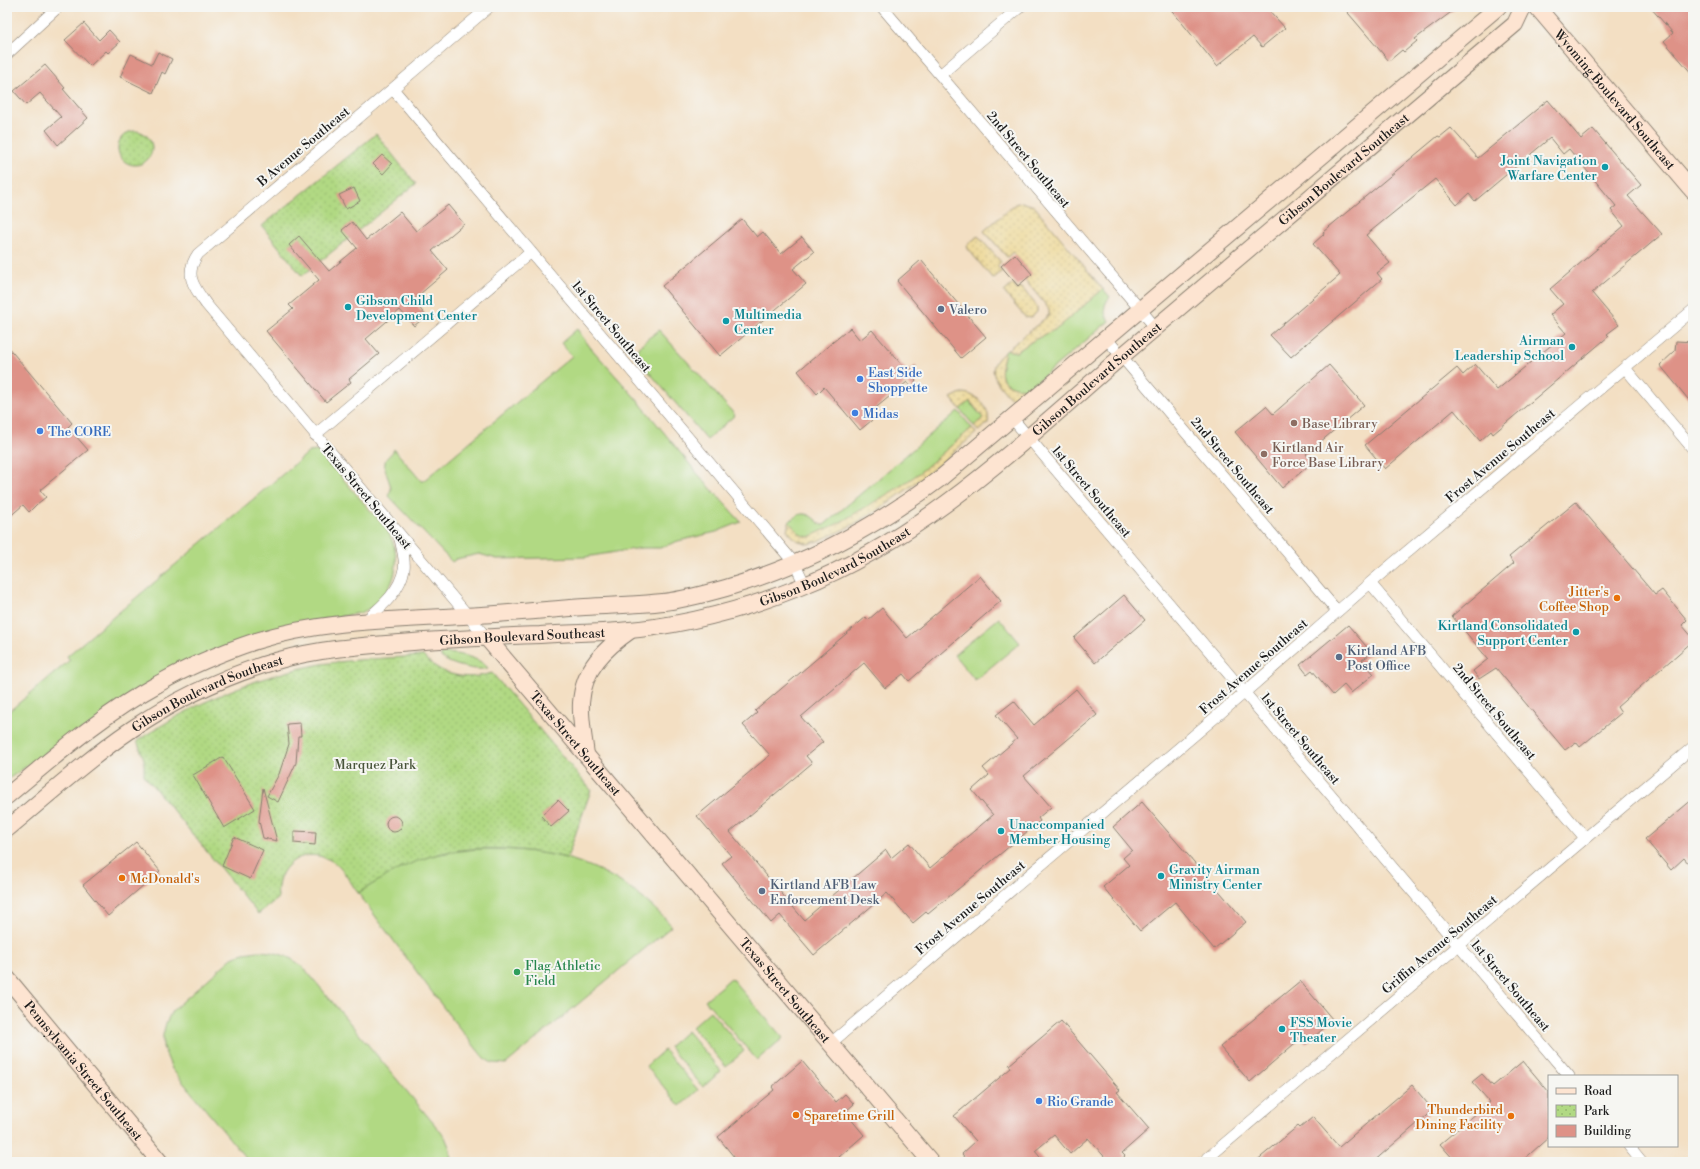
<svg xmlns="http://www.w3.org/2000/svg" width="1700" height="1169" font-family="'Libre Bodoni',serif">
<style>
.grass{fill:#b1d983;stroke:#667a50}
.sand{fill:url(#sand-dots);stroke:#857b5d}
.park{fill:url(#park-dots);stroke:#667a50}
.building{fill:#de9287}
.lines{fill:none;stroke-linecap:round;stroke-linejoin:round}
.street-casing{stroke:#887e70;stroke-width:12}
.secondary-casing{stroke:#887e70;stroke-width:18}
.street{stroke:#fff;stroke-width:11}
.secondary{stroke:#fde4d1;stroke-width:16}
.culture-dot{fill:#0f9aa8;stroke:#f6f6f2;stroke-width:1.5}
.service-dot{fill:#5c6f8a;stroke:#f6f6f2;stroke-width:1.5}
.shop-dot{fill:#3f7fe0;stroke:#f6f6f2;stroke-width:1.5}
.education-dot{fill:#8d6e63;stroke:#f6f6f2;stroke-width:1.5}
.food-dot{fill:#e8710a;stroke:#f6f6f2;stroke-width:1.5}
.leisure-dot{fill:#2e9e5b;stroke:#f6f6f2;stroke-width:1.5}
.labels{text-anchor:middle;stroke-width:4;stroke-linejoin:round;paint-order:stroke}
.street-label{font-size:13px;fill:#1c1c1c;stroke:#f6f6f2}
.culture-label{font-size:13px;fill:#0d838f;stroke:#f6f6f2;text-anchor:start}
.service-label{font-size:13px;fill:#4e5e75;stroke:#f6f6f2;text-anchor:start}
.shop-label{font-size:13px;fill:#366cbe;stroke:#f6f6f2;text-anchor:start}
.education-label{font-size:13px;fill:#785e54;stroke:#f6f6f2;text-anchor:start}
.food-label{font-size:13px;fill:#c56008;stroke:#f6f6f2;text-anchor:end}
.park-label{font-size:13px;fill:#49553b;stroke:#f6f6f2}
.leisure-label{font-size:13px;fill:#27864d;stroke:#f6f6f2;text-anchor:start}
</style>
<defs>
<pattern id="sand-dots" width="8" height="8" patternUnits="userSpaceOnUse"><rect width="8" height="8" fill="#eeda9e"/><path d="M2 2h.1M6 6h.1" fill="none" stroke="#ccba88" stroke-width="1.8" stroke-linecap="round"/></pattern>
<pattern id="park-dots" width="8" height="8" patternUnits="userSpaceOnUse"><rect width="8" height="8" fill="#b1d983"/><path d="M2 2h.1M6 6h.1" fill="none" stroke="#98ba71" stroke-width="1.8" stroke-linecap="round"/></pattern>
</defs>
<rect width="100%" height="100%" fill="#f6f6f2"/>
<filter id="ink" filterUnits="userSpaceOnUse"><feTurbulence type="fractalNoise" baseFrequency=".025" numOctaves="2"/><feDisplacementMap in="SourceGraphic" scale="8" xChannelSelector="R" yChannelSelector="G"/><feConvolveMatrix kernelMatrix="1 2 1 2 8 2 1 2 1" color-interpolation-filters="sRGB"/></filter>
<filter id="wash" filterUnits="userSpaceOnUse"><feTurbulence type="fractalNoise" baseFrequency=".012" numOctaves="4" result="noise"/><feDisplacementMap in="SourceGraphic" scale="16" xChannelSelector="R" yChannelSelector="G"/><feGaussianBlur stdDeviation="0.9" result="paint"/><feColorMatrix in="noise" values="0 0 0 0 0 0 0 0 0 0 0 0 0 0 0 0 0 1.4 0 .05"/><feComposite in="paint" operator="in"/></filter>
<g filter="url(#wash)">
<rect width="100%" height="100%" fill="#f3dfc3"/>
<path class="grass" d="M1103,289L1110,297C1103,305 1103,311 1109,321L1027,390C999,384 998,379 1005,352L1007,350L1016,352L1034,340L1058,328Z
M577,329L590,347L639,402L697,473L741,522L716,532L678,541L660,548H641L585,557L497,559L479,554L456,559L452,562L388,495L391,490C391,482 383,470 385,462C386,456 393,454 394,449L422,482L572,356L561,343Z
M659,330L735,415L707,440L638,359C634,345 650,338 659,330Z
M969,401L983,418L974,426L960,409Z
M958,411L972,428C954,443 936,459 918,474C886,498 849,521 812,537C801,539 795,530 789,522C802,509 809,513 821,525H824Z
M317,451L322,454C338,473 354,492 370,510C377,519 388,529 392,540C404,569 389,602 360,613L285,626L68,737L7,780V713L70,660L67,656L309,452Z
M999,618L1020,643L975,680L954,655Z
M443,653C456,653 480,657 488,668C478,672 449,665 441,657V654Z
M477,849C560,848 614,864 672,926L506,1064L492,1063L484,1058L452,1019L358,893C378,881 399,866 421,859C439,853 458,851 477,849Z
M258,951C277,952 289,955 304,968L445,1137L450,1149L451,1162H249L172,1069L163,1047V1035L166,1023L172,1011L181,1003L232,958L244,953Z
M731,978L783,1038L757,1060L705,1000Z
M710,1011L744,1051L726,1067L692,1027Z
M687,1031L721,1071L703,1087L669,1047Z
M664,1050L698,1090L680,1106L646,1066Z"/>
<path class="sand" d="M1022,202L1034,206L1103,289L1058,328L1034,340L1016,352L1007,350L1049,315V309L1025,280L1031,274L1013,252L1007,257L984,231L1015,204Z
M978,236L1001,262L997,266L1002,271L993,279L968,249L967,245Z
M1013,284L1017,290L1021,287L1037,306V312L1031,318L1025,317L1004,292Z
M1005,352C998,379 999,384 1027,390L1016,399C1010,399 1007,395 1004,391C991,376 988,365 1005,352Z
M961,393C976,393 991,407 988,423L978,431L974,426L983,418L970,401L960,409L951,398Z
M972,428L976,433C928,474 870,524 809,544L796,540L787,530L789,522L801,535L809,537L839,523L896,489L918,474Z"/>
<path class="park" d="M118 148a17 17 0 1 1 34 0a17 17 0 1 1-34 0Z
M376,134L416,184L302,276L262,226Z
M423,656C442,676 466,681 492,673L591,790L567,858C521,848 465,842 420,860C398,868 378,881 358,893C350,882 342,866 330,860C301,845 274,868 278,898L258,914L144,775V759L137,741C194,703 255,676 322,664C356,659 390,658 423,656Z"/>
<g id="blocks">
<path class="building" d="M1169,7H1266L1285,28L1262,47L1253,37L1217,66Z
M1343,7H1458L1415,39L1417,41L1404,52L1402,50L1389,61Z
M1650,7H1693V75L1664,41L1673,33Z
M84,23L99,40L109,30L120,42L108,53L106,51L90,66L65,40Z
M158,52L172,59L165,74L162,72L153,93L120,77L131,54L152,64Z
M45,65L65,88L63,89L88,118L58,145L46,130L61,117L40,93L26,105L14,91Z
M1548,100L1581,139L1593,129L1641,185L1628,196L1662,234L1592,293L1619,325L1607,334L1609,336L1493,434L1491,431L1480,441L1454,410L1385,469L1365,445L1457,368L1463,375L1475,364L1497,390L1566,333L1550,315L1563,304L1550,289L1624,226L1611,210L1616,206L1569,149L1563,154L1550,138L1475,201L1469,194L1457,205L1435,179L1366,235L1390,263L1377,273L1382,279L1291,357L1270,335L1340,275L1313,244L1324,234L1323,232L1438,136L1440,137L1451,128L1478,158Z
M382,155L392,164L383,174L373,164Z
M354,188L360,201L346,209L339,195Z
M448,205L464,224L432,251L448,270L413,300L426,316L414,326L400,310L366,339L379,354L349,379L351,382L326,402L266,331L293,309L289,305L319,280L289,245L299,236L329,271L357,248L342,230L352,222L366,240L400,212L416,231Z
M742,219L757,237L763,232L781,254L802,237L814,252L793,269L806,284L720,356L662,286Z
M1015,254L1032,274L1018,286L1001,266Z
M921,260L986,337L961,358L897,281Z
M850,328L860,340L872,330L908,372L916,365L915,392L907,382L872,411L877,416L860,430L824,387L817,394L798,371Z
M1676,341L1693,342V405L1660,365L1675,351Z
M7,346L72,423L68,427L88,450L40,490L46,497L37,504L29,512L23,505L7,519Z
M1329,365L1364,405L1306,454L1313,462L1282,488L1235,432L1266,406L1273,414Z
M1576,502L1655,595L1662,590L1687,620L1682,625L1693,638V641L1617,707L1621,713L1580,747L1576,742L1565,750L1496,668L1479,679L1473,671L1488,659L1452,616L1514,563L1509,557Z
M980,576L1001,601L909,681L903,674L885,688L864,663L801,717L823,742L806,756L812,763L730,832L804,920L886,850L891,858L909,843L930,868L993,815L972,790L989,775L983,768L1017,739L996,715L1014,701L1034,725L1076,689L1097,715L1024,776L1051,807L1038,818L1040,821L928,914L926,912L913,923L887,893L814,955L780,915L771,923L722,863L731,856L697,816L770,755L743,725L757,713L755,711L866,617L868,620L882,608L907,638Z
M1124,595L1145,620L1095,663L1074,638Z
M1348,625L1372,653L1362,660L1374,674L1351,693L1344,685L1333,695L1312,670L1307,674L1300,665Z
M300,723L301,736H298L296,763L278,802L267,796L279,774L289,744L287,724Z
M223,757L255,809L224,828L193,775Z
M263,788L277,841L263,838L259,821Z
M1693,799V869L1684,858L1671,870L1645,839Z
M558,800L569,811L551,827L541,816Z
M1142,802L1246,922L1214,949L1175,902L1140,931L1103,887L1129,865L1123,858L1132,850L1113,827Z
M386 824a8 8 0 1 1 16 0a8 8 0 1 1-16 0Z
M294,831L316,832L315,845L294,843Z
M234,837L263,850L250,879L222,866Z
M136,842L160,871L108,916L83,885Z
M1300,981L1333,1020L1306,1044L1301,1038L1250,1082L1220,1047Z
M1061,1021L1120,1090L1117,1092L1149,1129L1122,1153L1125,1156L1119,1162H1109L1088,1138L1070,1154L1054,1135L1035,1151L1044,1162H969L962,1154L976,1141L954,1116L1011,1068L1009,1065Z
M802,1061L836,1102L845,1094L854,1104L845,1112L864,1135L839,1157L843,1162H738L718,1137L774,1090L772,1087Z
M1523,1061L1549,1092V1137L1521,1162H1456L1440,1144L1490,1102L1472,1082L1482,1074L1493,1086Z
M1412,1085L1433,1110L1373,1162H1255L1298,1126L1300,1128L1313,1117L1339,1147Z"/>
</g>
</g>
<g filter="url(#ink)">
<use href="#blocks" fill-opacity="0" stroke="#887e70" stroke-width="1"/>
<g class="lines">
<defs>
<path id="street" d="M882,7L1156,328
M7,54L58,7
M940,75L1020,7
M393,89L795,564L805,585
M1106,338L1337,611
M1625,368L1693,449
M1012,418L1569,1076
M315,435L531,252
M1370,583L1585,838
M364,622C381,607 400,592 404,569C406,561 401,544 399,535
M486,637L206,304C193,286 184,274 198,254L489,7
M831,1043L1244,693L1370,583L1693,310
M1629,1146L1642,1162
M1203,1162L1693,747"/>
<g id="secondary">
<path id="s1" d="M1537,7L1693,191"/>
<path id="s2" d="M486,637L931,1162"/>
<path d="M586,755C584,738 580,719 581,703C583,669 605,648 631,630"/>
<path d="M7,796C55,756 103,714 158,684C189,666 223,652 256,641C322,620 395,620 463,616C504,614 544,610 585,607C614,605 643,605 671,601C689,598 708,593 726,588C805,565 876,527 942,477L1498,7"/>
<path id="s3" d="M7,829C48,795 88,759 132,729C176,699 225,676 276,661C324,647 375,645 425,641C463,639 501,636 540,635C566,633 593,633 619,631C681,626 743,610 800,587C924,538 1022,442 1122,356C1253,245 1384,135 1515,24L1523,7"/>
<path id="s4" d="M7,978L160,1162"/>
</g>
</defs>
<use href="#street" class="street-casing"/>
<use href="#secondary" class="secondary-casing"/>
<use href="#street" class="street"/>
<use href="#secondary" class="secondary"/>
</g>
</g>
<g class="culture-dot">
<circle cx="1605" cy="167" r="4"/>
<circle cx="348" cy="307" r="4"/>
<circle cx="726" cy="321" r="4"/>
<circle cx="1572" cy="347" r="4"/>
<circle cx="1576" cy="632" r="4"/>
<circle cx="1001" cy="831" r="4"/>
<circle cx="1161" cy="876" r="4"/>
<circle cx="1282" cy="1029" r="4"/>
</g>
<g class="service-dot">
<circle cx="941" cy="309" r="4"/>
<circle cx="1339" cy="657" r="4"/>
<circle cx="762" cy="891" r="4"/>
</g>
<g class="shop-dot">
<circle cx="860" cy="379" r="4"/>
<circle cx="855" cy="413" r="4"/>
<circle cx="40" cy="431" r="4"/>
<circle cx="1039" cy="1101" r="4"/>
</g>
<g class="education-dot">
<circle cx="1294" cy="423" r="4"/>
<circle cx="1264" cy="454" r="4"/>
</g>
<g class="food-dot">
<circle cx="1617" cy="598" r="4"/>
<circle cx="122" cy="878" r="4"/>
<circle cx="796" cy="1115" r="4"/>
<circle cx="1511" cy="1116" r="4"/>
</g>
<circle class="leisure-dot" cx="517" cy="972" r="4"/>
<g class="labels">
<g class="street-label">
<text dy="5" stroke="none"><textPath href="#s1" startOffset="121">Wyoming Boulevard Southeast</textPath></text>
<text transform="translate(303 146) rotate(-40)" y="5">B Avenue Southeast</text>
<text transform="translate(1029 159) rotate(50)" y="5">2nd Street Southeast</text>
<text dy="5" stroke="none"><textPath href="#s3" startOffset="1540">Gibson Boulevard Southeast</textPath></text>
<text transform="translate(612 326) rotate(50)" y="5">1st Street Southeast</text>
<text dy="5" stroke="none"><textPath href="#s3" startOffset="1216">Gibson Boulevard Southeast</textPath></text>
<text transform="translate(1500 455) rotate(-40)" y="5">Frost Avenue Southeast</text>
<text transform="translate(1233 465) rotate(50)" y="5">2nd Street Southeast</text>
<text transform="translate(1092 491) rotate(50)" y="5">1st Street Southeast</text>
<text transform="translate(367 496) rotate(50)" y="5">Texas Street Southeast</text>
<text dy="5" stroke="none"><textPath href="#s3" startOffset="892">Gibson Boulevard Southeast</textPath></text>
<text dy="5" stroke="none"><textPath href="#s3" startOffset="568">Gibson Boulevard Southeast</textPath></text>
<text transform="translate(1253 666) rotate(-41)" y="5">Frost Avenue Southeast</text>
<text dy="5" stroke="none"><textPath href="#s3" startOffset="244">Gibson Boulevard Southeast</textPath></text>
<text transform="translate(1495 711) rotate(50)" y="5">2nd Street Southeast</text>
<text transform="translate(1301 738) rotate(50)" y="5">1st Street Southeast</text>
<text dy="5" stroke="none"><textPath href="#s2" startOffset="139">Texas Street Southeast</textPath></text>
<text transform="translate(970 907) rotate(-40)" y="5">Frost Avenue Southeast</text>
<text transform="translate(1439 944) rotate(-40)" y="5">Griffin Avenue Southeast</text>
<text transform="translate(1511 985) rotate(50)" y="5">1st Street Southeast</text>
<text dy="5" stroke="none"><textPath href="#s2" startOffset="463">Texas Street Southeast</textPath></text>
<text dy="5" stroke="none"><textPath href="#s4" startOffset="120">Pennsylvania Street Southeast</textPath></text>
</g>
<g class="culture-label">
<text x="1597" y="165" text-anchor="end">Joint Navigation<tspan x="1597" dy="15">Warfare Center</tspan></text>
<text x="356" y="305">Gibson Child<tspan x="356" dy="15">Development Center</tspan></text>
<text x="734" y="319">Multimedia<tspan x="734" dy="15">Center</tspan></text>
<text x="1564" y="345" text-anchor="end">Airman<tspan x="1564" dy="15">Leadership School</tspan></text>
<text x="1568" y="630" text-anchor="end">Kirtland Consolidated<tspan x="1568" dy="15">Support Center</tspan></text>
<text x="1009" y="829">Unaccompanied<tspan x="1009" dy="15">Member Housing</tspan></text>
<text x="1169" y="874">Gravity Airman<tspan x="1169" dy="15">Ministry Center</tspan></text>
<text x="1290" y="1027">FSS Movie<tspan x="1290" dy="15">Theater</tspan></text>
</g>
<g class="service-label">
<text x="949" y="314">Valero</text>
<text x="1347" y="655">Kirtland AFB<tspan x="1347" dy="15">Post Office</tspan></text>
<text x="770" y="889">Kirtland AFB Law<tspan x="770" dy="15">Enforcement Desk</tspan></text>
</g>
<g class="shop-label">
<text x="868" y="377">East Side<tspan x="868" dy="15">Shoppette</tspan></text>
<text x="863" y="418">Midas</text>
<text x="48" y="436">The CORE</text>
<text x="1047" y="1106">Rio Grande</text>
</g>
<g class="education-label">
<text x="1302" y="428">Base Library</text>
<text x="1272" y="452">Kirtland Air<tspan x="1272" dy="15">Force Base Library</tspan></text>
</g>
<g class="food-label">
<text x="1609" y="596">Jitter's<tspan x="1609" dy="15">Coffee Shop</tspan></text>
<text x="130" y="883" text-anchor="start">McDonald's</text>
<text x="1503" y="1114">Thunderbird<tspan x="1503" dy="15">Dining Facility</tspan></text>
<text x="804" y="1120" text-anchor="start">Sparetime Grill</text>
</g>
<g class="park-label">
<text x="375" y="769">Marquez Park</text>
</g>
<g class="leisure-label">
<text x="525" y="970">Flag Athletic<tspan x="525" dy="15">Field</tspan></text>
</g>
</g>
<rect width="1700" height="1169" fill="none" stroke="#f6f6f2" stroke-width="24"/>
<rect x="1548" y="1075" width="130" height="72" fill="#f6f6f2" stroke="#9f9f9c"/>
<rect x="1556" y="1088" width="20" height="6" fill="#fde4d1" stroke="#9f9f9c"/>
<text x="1584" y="1095" font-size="12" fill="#1c1c1c">Road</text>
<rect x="1556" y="1105" width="20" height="12" fill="url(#park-dots)" stroke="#9f9f9c"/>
<text x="1584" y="1115" font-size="12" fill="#1c1c1c">Park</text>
<rect x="1556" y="1125" width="20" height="12" fill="#de9287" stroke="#9f9f9c"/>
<text x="1584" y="1135" font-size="12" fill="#1c1c1c">Building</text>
</svg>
